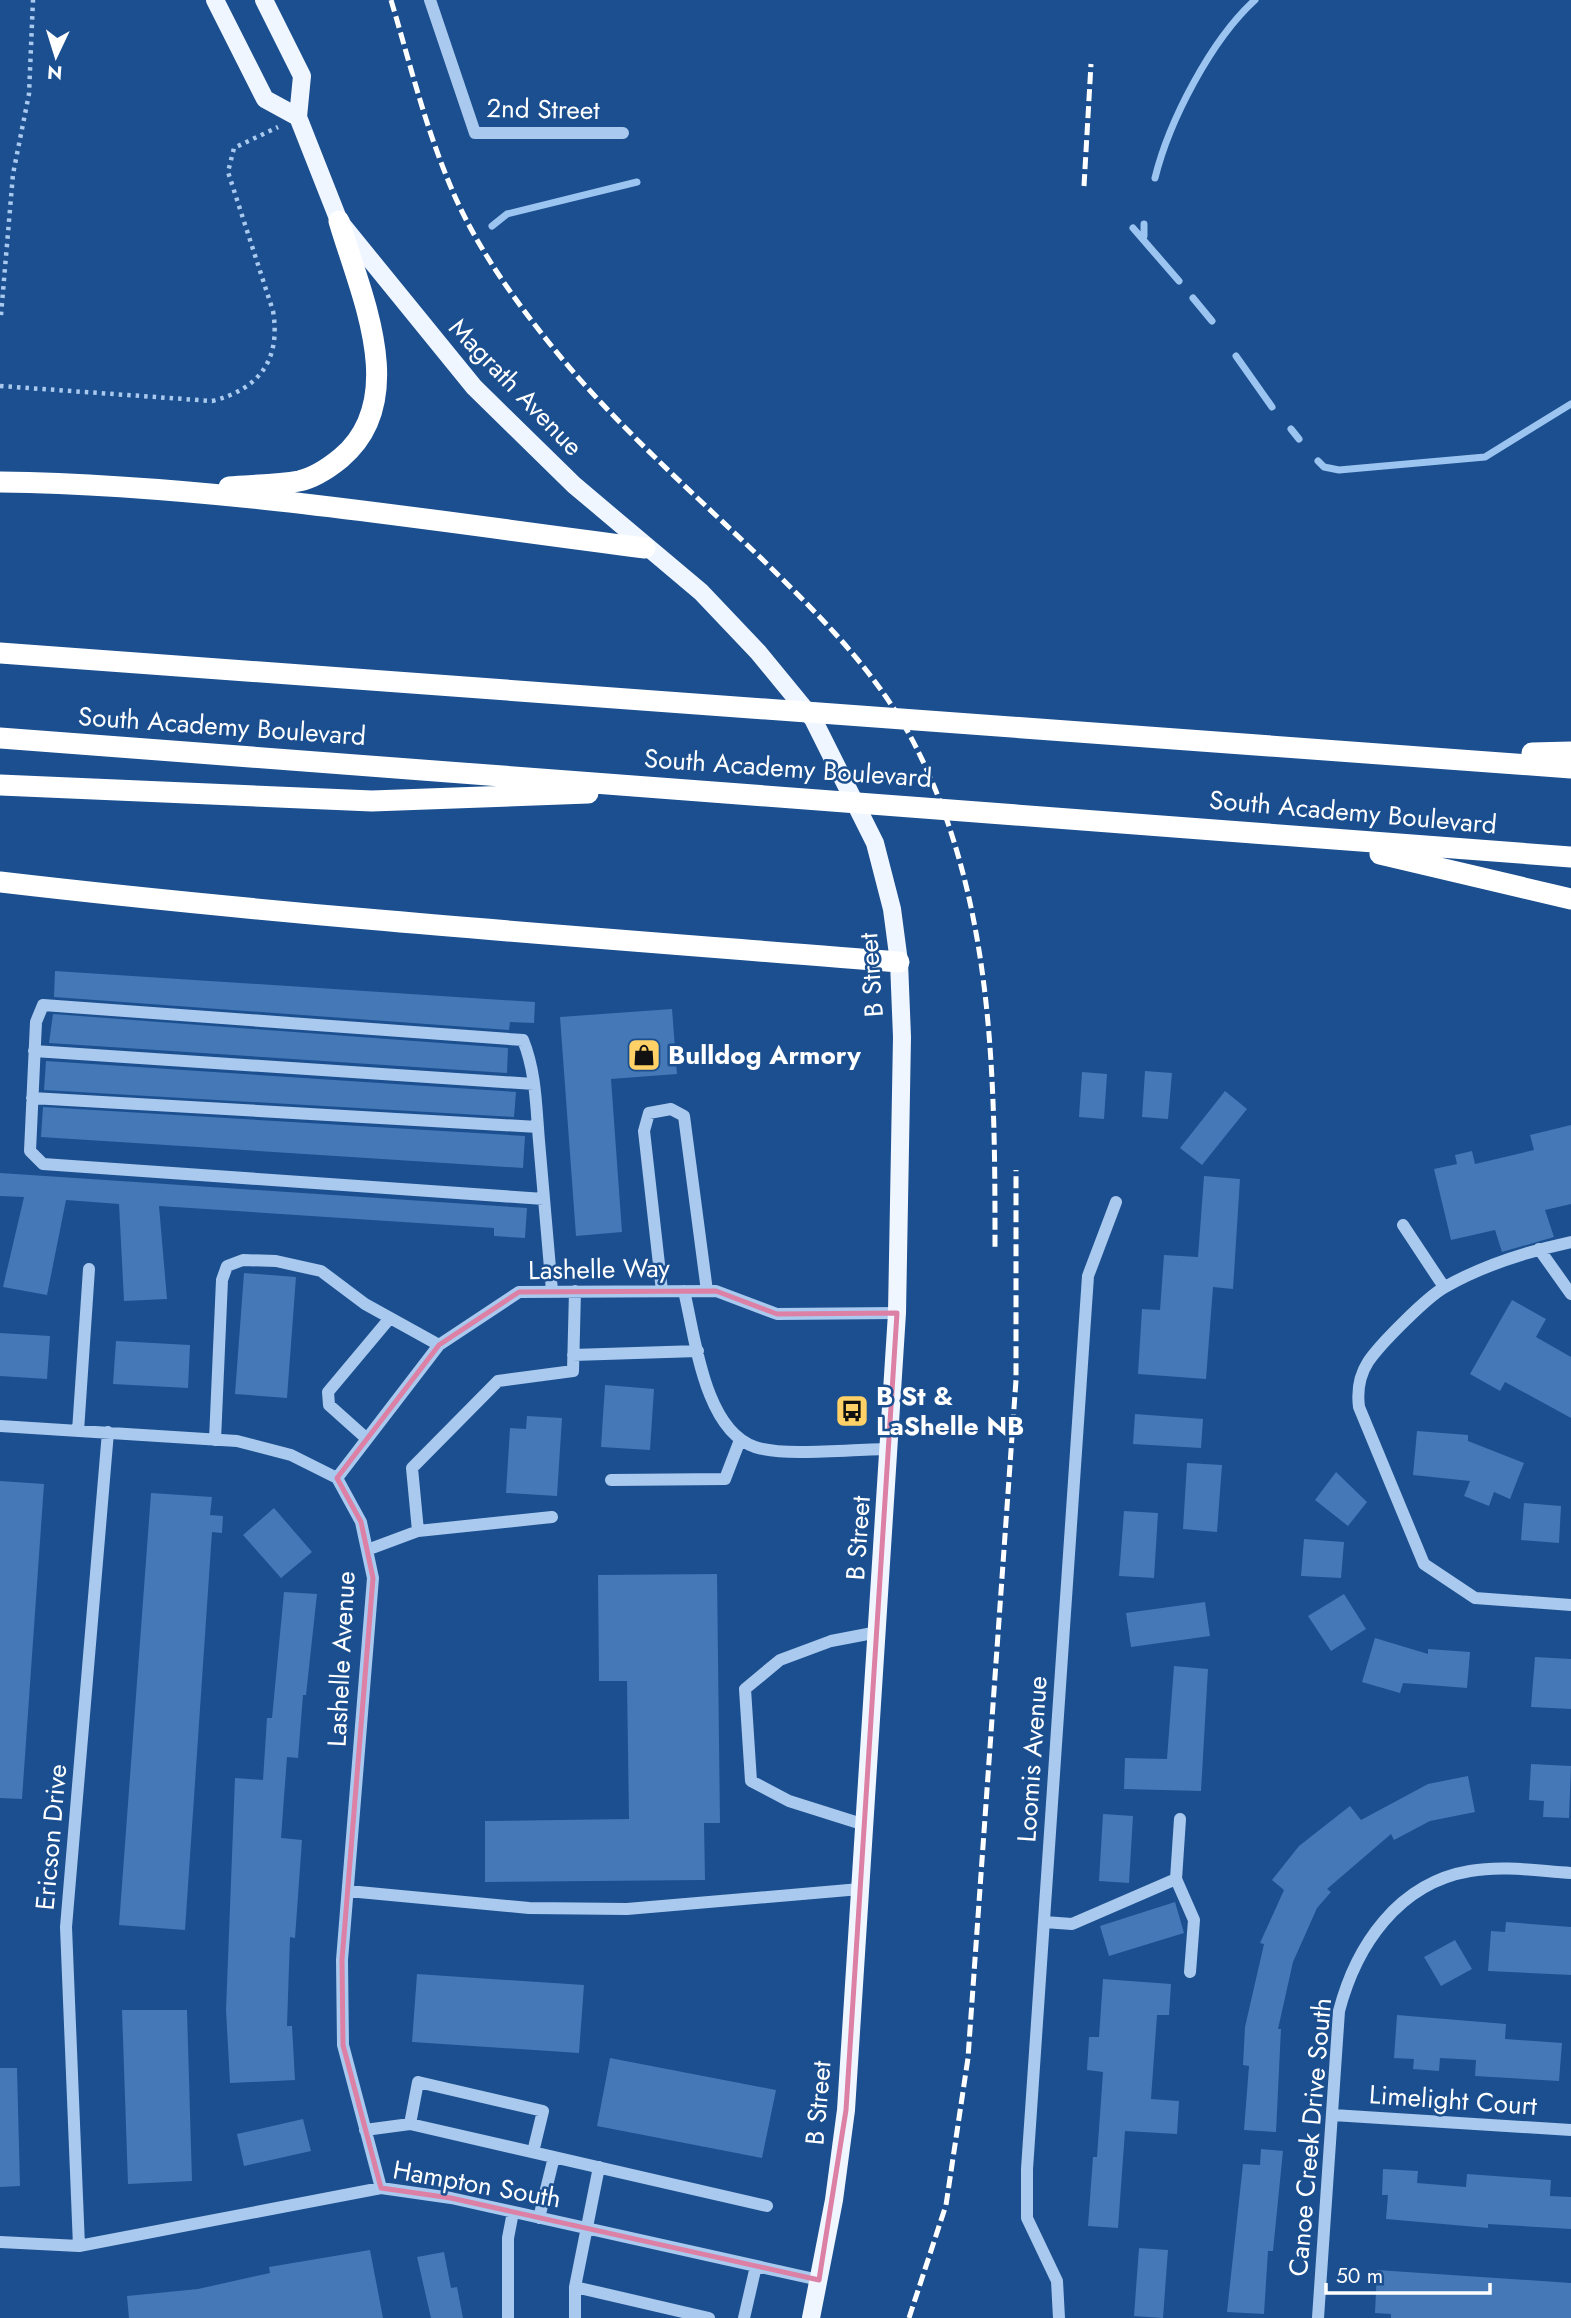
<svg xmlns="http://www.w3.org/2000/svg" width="1571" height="2318" font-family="Jost,sans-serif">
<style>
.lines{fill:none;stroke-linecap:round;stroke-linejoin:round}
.stream{stroke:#9cc4f0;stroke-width:7}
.building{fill:#4478b7}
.path{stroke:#a9c9ee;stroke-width:4.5;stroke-dasharray:3.5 5;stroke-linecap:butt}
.minor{stroke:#a9c9ee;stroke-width:12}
.major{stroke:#f0f6ff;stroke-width:18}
.highway{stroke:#fff;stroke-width:21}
.rail{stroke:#fff;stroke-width:5;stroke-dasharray:12 5;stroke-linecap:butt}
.marked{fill:none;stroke:#dd80a5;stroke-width:5;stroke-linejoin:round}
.labels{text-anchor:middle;stroke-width:5;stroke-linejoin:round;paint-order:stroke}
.street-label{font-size:26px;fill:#fff;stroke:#1b4f8f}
.poi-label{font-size:26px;font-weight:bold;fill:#fff;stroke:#1b4f8f;text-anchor:start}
</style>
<rect width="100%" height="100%" fill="#1b4f8f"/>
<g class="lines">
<path class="stream" d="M1155,178C1169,121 1211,40 1255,0
M492,226L507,214L637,182
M1133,228L1179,281
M1144,236V224
M1193,298L1212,321
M1236,356L1272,407
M1291,429L1299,439
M1318,461L1324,467L1339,470L1485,457L1571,404"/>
</g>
<path class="building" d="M55,971L535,1002L534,1023L510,1022L509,1030L54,997Z
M672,1009L677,1074L611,1079L622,1232L576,1236L560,1017Z
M53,1014L508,1048L507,1073L49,1043Z
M46,1061L516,1092L514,1117L44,1090Z
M1145,1071L1172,1073L1168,1119L1142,1117Z
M1082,1072L1107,1074L1104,1119L1079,1117Z
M1225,1091L1247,1109L1202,1165L1180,1148Z
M43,1107L525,1136L523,1168L41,1137Z
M1571,1125V1204L1545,1210L1554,1237L1502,1252L1495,1230L1451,1240L1434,1169L1457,1164L1455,1155L1472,1151L1475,1164L1534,1150L1530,1135Z
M0,1173L527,1208L525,1238L494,1236V1228L159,1206L167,1299L124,1301L119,1204L66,1200L47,1295L3,1287L24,1197L0,1196Z
M1204,1176L1240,1179L1233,1289L1213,1287L1206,1379L1138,1374L1142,1309L1160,1310L1164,1255L1198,1257Z
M244,1273L296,1277L287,1398L235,1394Z
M1512,1300L1546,1319L1536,1337L1571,1357V1418L1505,1382L1500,1391L1470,1374Z
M0,1333L50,1336L47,1379L0,1376Z
M116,1341L190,1345L188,1388L113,1384Z
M605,1385L654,1389L650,1450L601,1447Z
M1135,1414L1203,1419L1201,1448L1133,1444Z
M527,1416L562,1418L557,1496L506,1493L510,1428L526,1429Z
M1417,1431L1468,1435V1441L1524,1463L1510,1499L1494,1492L1489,1506L1464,1496L1470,1481L1413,1475Z
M1187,1463L1222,1465L1217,1532L1183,1529Z
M1336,1472L1367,1502L1348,1526L1315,1500Z
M0,1481L44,1484L22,1799L0,1798Z
M151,1493L212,1497L210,1515L223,1516L222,1533L212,1532L185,1930L119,1925Z
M1524,1503L1561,1506L1559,1543L1521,1540Z
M274,1508L312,1552L281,1578L243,1535Z
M1124,1511L1158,1513L1154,1578L1119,1576Z
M1304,1539L1344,1542L1341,1578L1301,1576Z
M717,1574L720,1823H704L705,1880L485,1882V1821L629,1819L627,1681H599L598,1575Z
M284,1592L317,1594L306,1695H303L298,1758L287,1757L281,1838L302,1840L295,1938L290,1937L287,2026H292L295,2080L230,2083L226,2010L235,1778L263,1780L267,1718H272Z
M1344,1594L1366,1629L1331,1651L1308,1616Z
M1205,1602L1210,1636L1131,1647L1126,1613Z
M1375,1638L1428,1654V1649L1470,1652L1467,1688L1403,1683L1400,1693L1362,1682Z
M1535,1657L1571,1659V1709L1531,1707Z
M1174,1666L1208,1669L1201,1791L1124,1789L1125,1758L1167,1759Z
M1531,1764L1571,1766L1569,1818L1543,1817L1544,1801L1529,1800Z
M1468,1776L1475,1812L1430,1821L1394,1840L1391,1834L1327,1889L1331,1892L1317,1908L1293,1962L1278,2029H1281L1276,2132L1244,2130L1249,2066L1243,2065L1245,2027L1264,1944L1260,1943L1284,1890L1272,1880L1299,1846L1350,1806L1361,1820L1428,1784Z
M1103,1814L1133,1816L1129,1883L1099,1881Z
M1175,1902L1184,1933L1109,1956L1100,1926Z
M1506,1922L1571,1927V1975L1488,1971L1491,1931L1505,1932Z
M1455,1940L1472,1969L1441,1986L1424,1957Z
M417,1974L584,1985L579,2053L412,2042Z
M1103,1979L1171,1984L1169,2015H1157L1151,2099L1179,2101L1177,2134L1125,2131L1118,2228L1088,2226L1093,2157H1097L1103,2072L1087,2070L1089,2037H1099Z
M122,2010H187L192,2181L128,2184Z
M1397,2015L1506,2024L1505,2039L1562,2043L1559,2081L1475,2076L1476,2060L1440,2058L1439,2071L1413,2069L1414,2059L1394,2058Z
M610,2058L776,2090L762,2158L597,2126Z
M0,2068H17L20,2186L0,2187Z
M303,2119L311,2151L244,2166L237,2134Z
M1261,2149L1283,2151L1273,2251H1268L1264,2314L1227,2312L1243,2164L1260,2165Z
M1383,2169L1418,2171L1417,2183L1466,2187L1467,2174L1551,2180L1550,2196L1571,2197V2229L1488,2224V2228L1386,2219L1388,2195H1382Z
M1139,2248L1168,2250L1163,2318L1134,2316Z
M370,2250L383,2318H129L127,2296L198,2289L270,2273L269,2267Z
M444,2252L451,2288L457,2287L463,2318H431L417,2257Z
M1377,2270L1571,2283V2318H1391V2314L1375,2313Z"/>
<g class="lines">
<path class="path" d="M1,315L13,174L29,94L33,0
M0,386L212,401C260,389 281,359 273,311L228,172L234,148L278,127"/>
<path class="minor" d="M430,0L475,133H623
M34,1051L534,1084
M32,1098L538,1127
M544,1199L43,1164L30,1151L36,1022L43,1005L523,1040C536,1072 536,1106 539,1141C543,1191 548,1241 552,1291
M1403,1225L1444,1287
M1571,1242C1529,1251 1482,1266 1445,1287C1427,1297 1380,1344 1368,1362C1359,1376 1357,1391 1359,1407L1424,1564L1475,1598L1571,1605
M1539,1249L1571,1294
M662,1291L644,1131L649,1113L671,1109L684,1116L707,1291
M684,1291C695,1336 704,1430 755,1447C786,1457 854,1449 890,1449
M573,1355L698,1351
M0,1426L237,1441L291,1455L337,1478L361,1522L373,1578L342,1960L343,2045L381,2188
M78,1431L89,1269
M367,1439L329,1405L328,1392L390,1318
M215,1440L222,1280L227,1266L243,1260L276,1261L321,1271L365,1304L439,1345
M337,1478L439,1345L519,1292L716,1291L777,1314L897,1313
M611,1480L725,1479L740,1440
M552,1517L418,1531L412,1468L498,1381L573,1371L575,1291
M367,1550L418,1531
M865,1825L789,1801L751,1781L745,1689L780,1660L831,1641L878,1632
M1176,1879L1180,1819
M348,1891L529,1908L627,1909L860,1889
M1044,1922L1072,1924L1176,1879L1194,1920L1190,1972
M1333,2115L1571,2130
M410,2124L418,2082L543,2111L533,2152
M365,2130L410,2124L767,2206
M599,2167L575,2287L709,2318
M539,2218L554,2157
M0,2242L79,2246L381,2188L451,2198L819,2280
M79,2246L66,1927L108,1432
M508,2318V2238L513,2212
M575,2318V2287
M744,2318L756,2266
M1059,2318L1057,2281L1027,2218V2169L1088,1276L1116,1202
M1318,2318L1339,2011C1356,1946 1398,1883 1470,1871C1503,1865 1538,1871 1571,1873"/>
<path class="major" d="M215,0L265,99L298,117L339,221L474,387L574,485L701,592L758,652L813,719L875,843L892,909L899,962L902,1037L897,1313L846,2110L834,2200L811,2318
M264,0L302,76L298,117"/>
<path class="highway" d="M0,482C216,485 431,521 645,548
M229,487C251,485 276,485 299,481C313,478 330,467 341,458C411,399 360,293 339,221
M0,653L1571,768
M0,738L1571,857
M1532,753L1571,752
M0,785L372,801L588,793
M1380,854L1571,899
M0,882C299,917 599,938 899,962"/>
<path class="rail" d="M391,0C409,60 424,122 448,180C471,238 507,290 546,339C610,420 690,490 764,561C823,619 881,676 918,751C994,905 995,1079 995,1247
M1084,186L1091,64
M909,2318L946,2205L968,2058L1016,1380V1170"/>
</g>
<path class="marked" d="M716,1291L777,1314L897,1313L846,2110L819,2280L451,2198L381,2188L343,2045L342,1960L373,1578L361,1522L337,1478L439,1345L519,1292Z"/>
<defs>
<symbol id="shop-square" viewBox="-11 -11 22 22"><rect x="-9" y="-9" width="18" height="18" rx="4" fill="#ffd166" stroke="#1b4f8f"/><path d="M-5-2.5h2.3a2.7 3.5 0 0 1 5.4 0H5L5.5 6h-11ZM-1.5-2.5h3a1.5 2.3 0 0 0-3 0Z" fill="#111"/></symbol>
<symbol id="bus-square" viewBox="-11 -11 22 22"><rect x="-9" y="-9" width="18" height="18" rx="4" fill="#ffd166" stroke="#1b4f8f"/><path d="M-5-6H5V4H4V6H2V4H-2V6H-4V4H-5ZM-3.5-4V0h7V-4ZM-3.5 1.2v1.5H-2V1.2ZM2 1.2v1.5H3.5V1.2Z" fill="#111"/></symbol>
</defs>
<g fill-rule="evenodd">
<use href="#shop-square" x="625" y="1036" width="38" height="38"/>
<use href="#bus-square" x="833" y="1392" width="38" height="38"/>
</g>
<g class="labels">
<g class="street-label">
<text transform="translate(543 109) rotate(1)" y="9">2nd Street</text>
<text transform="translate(516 387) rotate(46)" y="9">Magrath Avenue</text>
<text transform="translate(222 726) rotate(4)" y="9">South Academy Boulevard</text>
<text transform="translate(788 768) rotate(4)" y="9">South Academy Boulevard</text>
<text transform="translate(1353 812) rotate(5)" y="9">South Academy Boulevard</text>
<text transform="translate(871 975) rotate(-94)" y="9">B Street</text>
<text transform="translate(599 1269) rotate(-1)" y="9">Lashelle Way</text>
<text transform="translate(858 1538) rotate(-86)" y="9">B Street</text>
<text transform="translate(341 1659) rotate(-87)" y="9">Lashelle Avenue</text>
<text transform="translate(1032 1759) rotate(-86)" y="9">Loomis Avenue</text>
<text transform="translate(51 1837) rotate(-85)" y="9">Ericson Drive</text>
<text transform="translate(1453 2100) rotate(4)" y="9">Limelight Court</text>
<text transform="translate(818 2103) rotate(-85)" y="9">B Street</text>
<text transform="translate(1310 2137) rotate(-85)" y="9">Canoe Creek Drive South</text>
<text transform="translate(477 2184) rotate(10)" y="9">Hampton South</text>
</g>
<g class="poi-label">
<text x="668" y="1064">Bulldog Armory</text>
<text x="876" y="1405">B St &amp;<tspan x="876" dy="30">LaShelle NB</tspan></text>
</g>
</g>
<g transform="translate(56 56) rotate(184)" stroke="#1b4f8f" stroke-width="5" paint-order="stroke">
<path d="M0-5L12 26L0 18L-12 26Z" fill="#ffffff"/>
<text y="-10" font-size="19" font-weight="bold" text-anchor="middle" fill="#ffffff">N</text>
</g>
<path d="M1326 2283v10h164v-10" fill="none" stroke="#ffffff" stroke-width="3.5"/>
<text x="1336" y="2283" font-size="21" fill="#ffffff" stroke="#1b4f8f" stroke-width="5" paint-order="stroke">50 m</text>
</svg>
